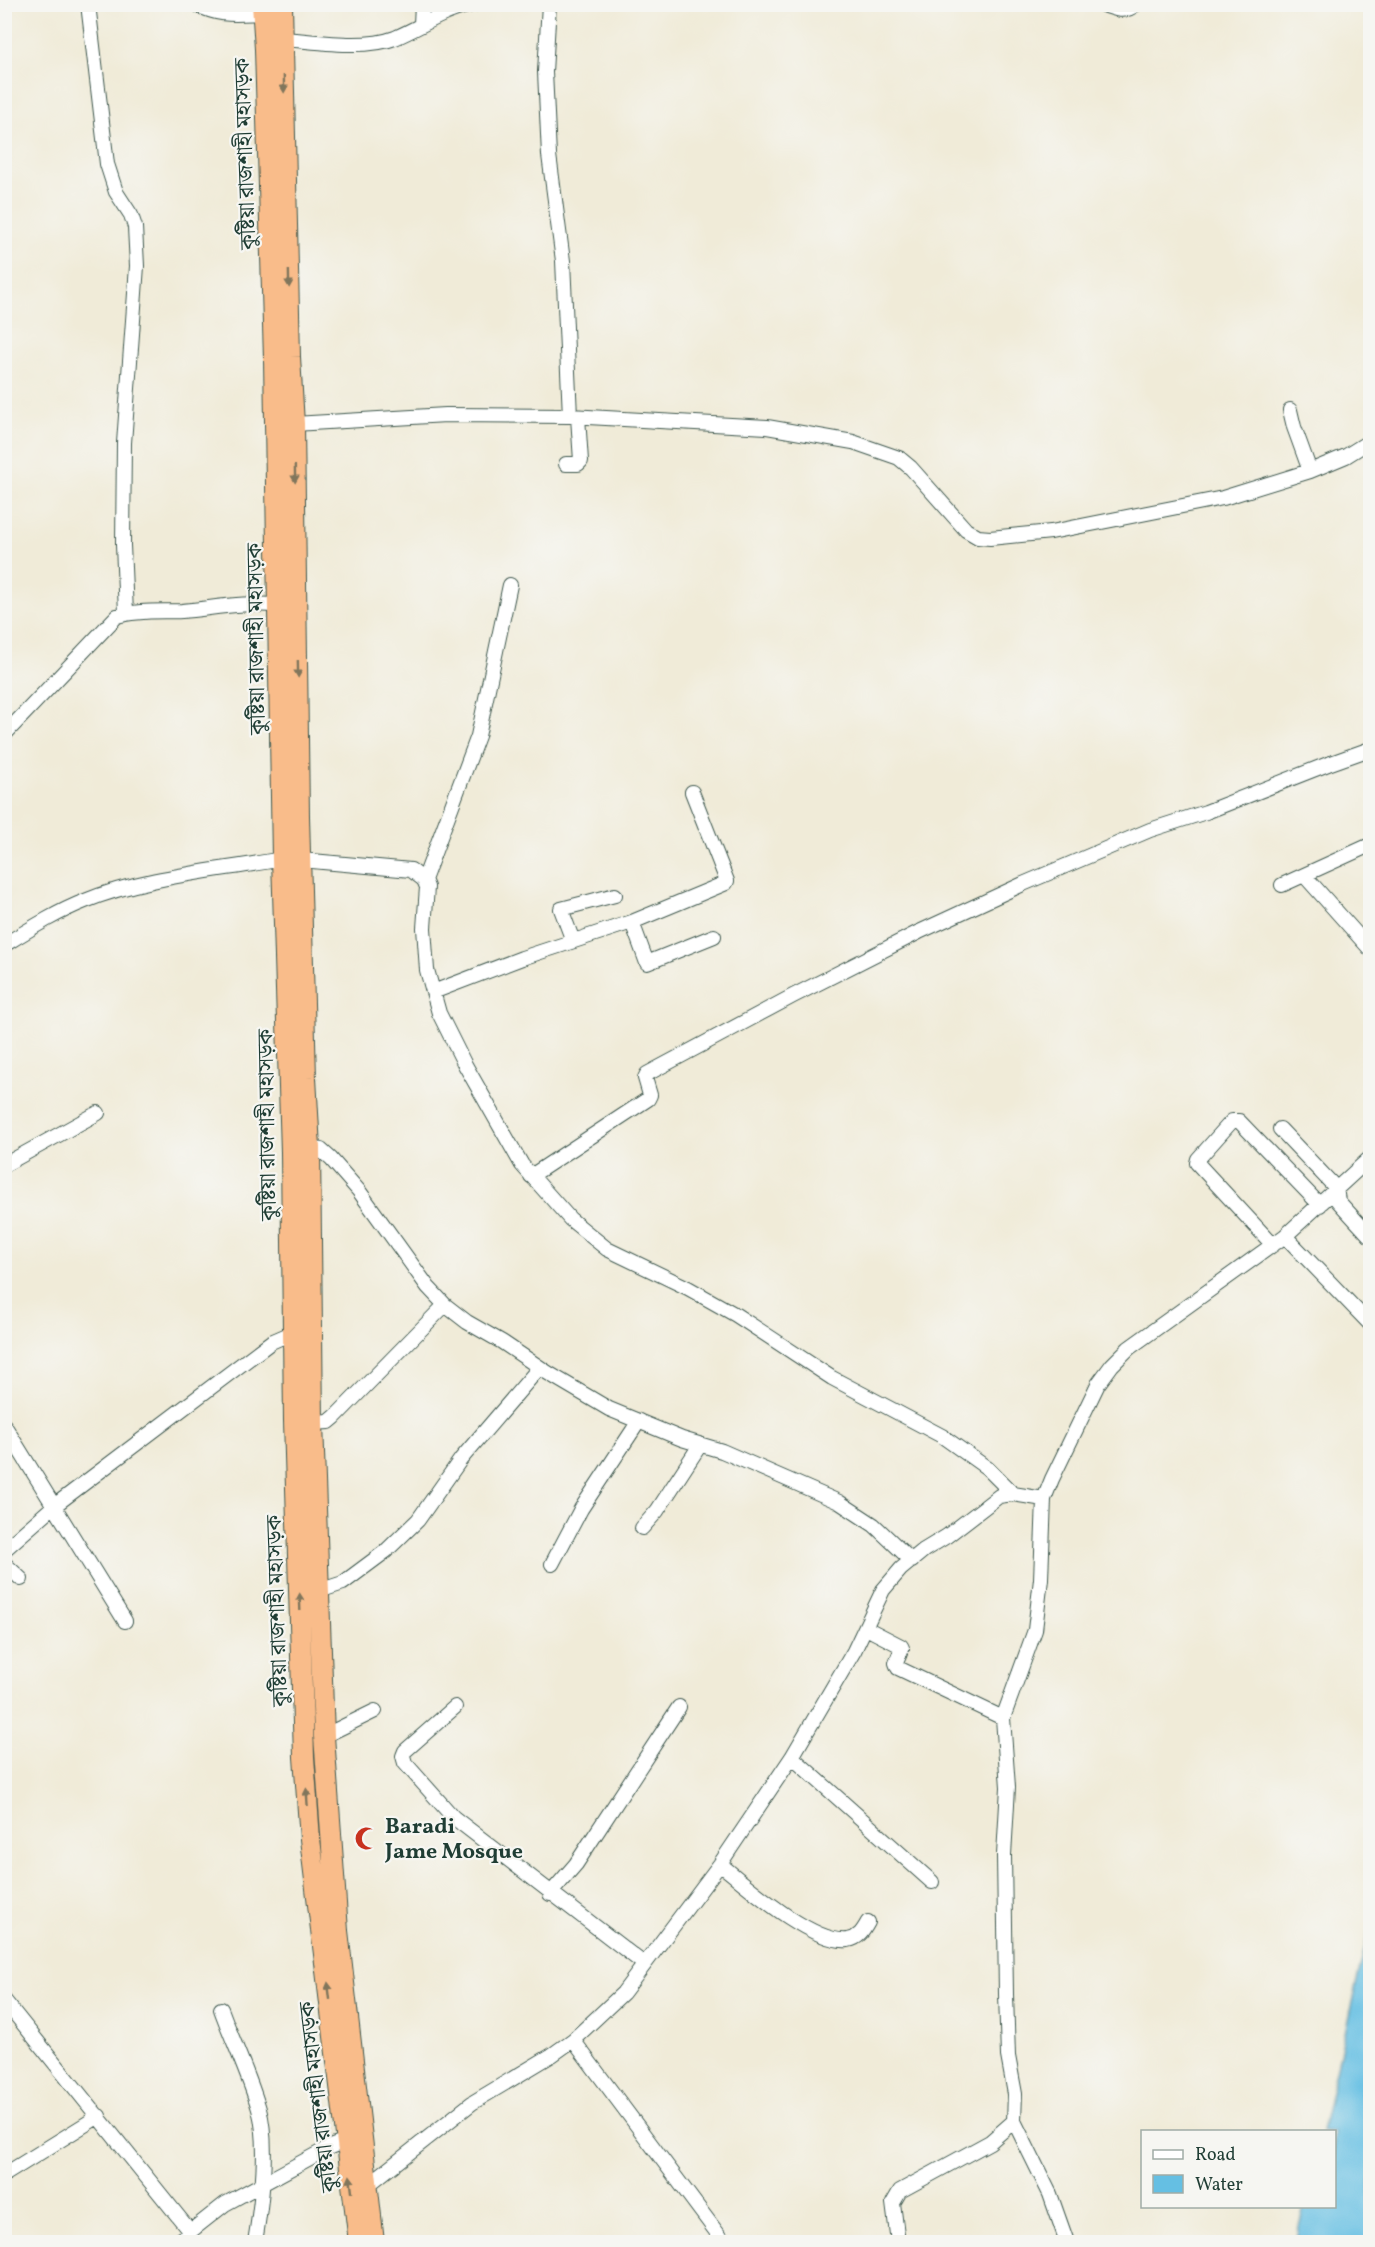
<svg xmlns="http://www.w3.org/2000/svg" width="1375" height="2247" font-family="Vollkorn,'Noto Serif Bengali',serif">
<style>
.water{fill:#65bfe3;stroke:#427e8c;stroke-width:1.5}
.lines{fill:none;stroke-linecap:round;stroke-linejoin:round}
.minor-casing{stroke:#3e574d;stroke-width:16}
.highway-casing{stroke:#3e574d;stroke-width:22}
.minor{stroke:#fff;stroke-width:14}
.highway{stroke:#f9bc8a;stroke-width:20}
.oneway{fill:#81765b}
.labels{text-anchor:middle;stroke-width:4.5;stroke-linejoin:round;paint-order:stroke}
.street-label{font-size:22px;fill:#1f3d34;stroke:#f6f6f2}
.poi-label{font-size:22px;font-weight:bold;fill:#1f3d34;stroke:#f6f6f2;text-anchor:start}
</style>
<rect width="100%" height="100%" fill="#f6f6f2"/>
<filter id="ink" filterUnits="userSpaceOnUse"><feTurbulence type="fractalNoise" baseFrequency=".0167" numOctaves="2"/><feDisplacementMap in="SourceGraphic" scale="12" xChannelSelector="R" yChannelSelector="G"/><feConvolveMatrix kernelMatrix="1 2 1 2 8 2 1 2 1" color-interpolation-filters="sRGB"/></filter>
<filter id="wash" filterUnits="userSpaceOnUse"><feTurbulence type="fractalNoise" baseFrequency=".008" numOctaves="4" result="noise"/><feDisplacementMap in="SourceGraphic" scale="24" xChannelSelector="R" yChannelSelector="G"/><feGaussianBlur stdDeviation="1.35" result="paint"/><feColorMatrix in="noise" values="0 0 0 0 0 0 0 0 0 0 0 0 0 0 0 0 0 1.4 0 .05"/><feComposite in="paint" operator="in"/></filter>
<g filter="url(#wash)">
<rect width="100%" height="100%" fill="#f0ebd8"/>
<path class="water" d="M1370,1925V2242H1295L1304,2207L1334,2206V2132L1322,2131Z"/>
</g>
<g filter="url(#ink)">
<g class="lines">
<defs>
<path id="minor" d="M88,4L107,164L116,192L131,215L135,227L137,266L124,443L123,545L126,613
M195,4C221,17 234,14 262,13
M549,4L545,72L549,155L563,261L570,416
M1101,4C1114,9 1125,14 1136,4
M421,24L422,4
M283,39C315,41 364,50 395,38C423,26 446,9 476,4
M1290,410L1294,427L1310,471
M294,424L446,415L570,416L767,427L853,442L899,458L911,468L966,530L978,537L990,538L1051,532L1223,498L1310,471L1346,456L1370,441
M566,464H578L581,461L578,417
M4,735L117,616C139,610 160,612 182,611C215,608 247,601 280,606
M301,860L411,870L424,880L427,887L424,928L427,970L439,1013L464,1063L522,1165L570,1219L607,1249L688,1288L736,1315L832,1378L942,1436L987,1468L1013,1494
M1304,875L1370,949
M424,880L478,736L510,585
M1282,885L1370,845
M632,922L647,963L714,936
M573,941L561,909L615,895
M4,945C30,929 57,912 85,901C146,876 218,871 282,859
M433,992L522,958L632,922L726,883L727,881L692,792
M1280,1129L1336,1188L1338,1201L1370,1236
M310,1148L321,1150L331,1159L359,1191L428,1287L445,1305L467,1322L502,1342L548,1373L609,1409L682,1439L722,1451L839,1502L874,1525L912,1561
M4,1165L98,1113
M531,1176L648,1099L650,1095L645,1078L647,1074L793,996L919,932L1023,884L1150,830L1206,812L1328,764L1370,749
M1285,1236L1370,1324
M1273,1245L1197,1163L1198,1159L1232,1121H1239L1320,1205
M313,1423L329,1422L335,1417L445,1305
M4,1425L125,1621
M1044,1499L1041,1579L1035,1630L1003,1718L1008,1787L1004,1855L1006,1994L1008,2056L1015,2094L1014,2121L1050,2194L1067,2242
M642,1528L657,1511L700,1445
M4,1550L54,1506L271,1342L294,1332
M4,1563L21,1579
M552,1564L581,1509L639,1421
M319,1591L343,1583L386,1551L418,1520L461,1459L539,1368
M866,1628L901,1646L902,1648L896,1663L898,1668L1003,1718
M455,1707L405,1751L403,1756L405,1763L453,1817L644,1964
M324,1736L375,1711
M792,1757L932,1882
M720,1864C747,1886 812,1944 848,1940C859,1938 863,1931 868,1922
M550,1894L576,1864L679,1707
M4,2000L190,2231
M221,2009C233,2042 249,2075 259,2109C269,2144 261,2206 255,2242
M573,2040L724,2242
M4,2175L99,2116
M368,2185L472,2103L552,2055L573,2040L623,1993L720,1864L792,1757L854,1651L883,1590L901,1569L924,1550L947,1536L999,1496L1013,1494L1044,1499L1052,1479L1098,1384L1112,1365L1129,1348L1285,1236L1370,1158
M177,2242L225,2204L330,2147L346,2141
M898,2242L893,2203L900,2191L990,2142L1014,2121"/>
<path id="highway" d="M262,4L265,49L274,359L282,859L291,1152L294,1421L304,1757L310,1839L359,2242
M282,4L290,357L294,424L299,816L306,1078L310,1148L313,1423L324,1736L338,1931L374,2242"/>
</defs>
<use href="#minor" class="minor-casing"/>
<use href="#highway" class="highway-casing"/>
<use href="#minor" class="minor"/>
<use href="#highway" class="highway"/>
</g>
<defs><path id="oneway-solid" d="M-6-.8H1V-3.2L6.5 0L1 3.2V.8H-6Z" transform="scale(1.5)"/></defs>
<g class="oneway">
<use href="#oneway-solid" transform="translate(284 84) rotate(89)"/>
<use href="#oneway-solid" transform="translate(289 279) rotate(89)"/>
<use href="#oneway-solid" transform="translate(295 474) rotate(89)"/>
<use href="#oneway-solid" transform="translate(298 669) rotate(89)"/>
<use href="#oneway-solid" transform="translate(300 1602) rotate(-92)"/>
<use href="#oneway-solid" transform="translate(307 1797) rotate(-94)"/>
<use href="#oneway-solid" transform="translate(329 1991) rotate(-97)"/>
<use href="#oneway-solid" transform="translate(351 2184) rotate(-97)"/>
</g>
</g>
<defs>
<symbol id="mosque-bare" viewBox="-9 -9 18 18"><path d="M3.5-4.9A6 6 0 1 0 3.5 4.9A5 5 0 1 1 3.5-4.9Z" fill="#c8321e" stroke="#f6f6f2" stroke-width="2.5" paint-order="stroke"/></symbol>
</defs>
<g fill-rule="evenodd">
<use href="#mosque-bare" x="350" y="1822" width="33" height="33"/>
</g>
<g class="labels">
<g class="street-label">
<text transform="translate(244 154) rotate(-92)" y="8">কুষ্টিয়া রাজশাহী মহাসড়ক</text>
<text transform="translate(255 639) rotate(-91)" y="8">কুষ্টিয়া রাজশাহী মহাসড়ক</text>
<text transform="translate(266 1125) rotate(-91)" y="8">কুষ্টিয়া রাজশাহী মহাসড়ক</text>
<text transform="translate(276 1611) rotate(-92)" y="8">কুষ্টিয়া রাজশাহী মহাসড়ক</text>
<text transform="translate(317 2097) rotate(-97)" y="8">কুষ্টিয়া রাজশাহী মহাসড়ক</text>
</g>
<g class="poi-label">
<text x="385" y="1833">Baradi<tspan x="385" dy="25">Jame Mosque</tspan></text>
</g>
</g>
<rect width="1375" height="2247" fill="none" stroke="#f6f6f2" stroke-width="24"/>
<rect x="1141" y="2130" width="195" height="78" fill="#f6f6f2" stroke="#a0aca6" stroke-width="1.5"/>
<rect x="1153" y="2150" width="30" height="9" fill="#ffffff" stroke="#a0aca6" stroke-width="1.5"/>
<text x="1195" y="2160" font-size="18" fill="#1f3d34">Road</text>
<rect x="1153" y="2175" width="30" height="18" fill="#65bfe3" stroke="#a0aca6" stroke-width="1.5"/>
<text x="1195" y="2190" font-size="18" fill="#1f3d34">Water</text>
</svg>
